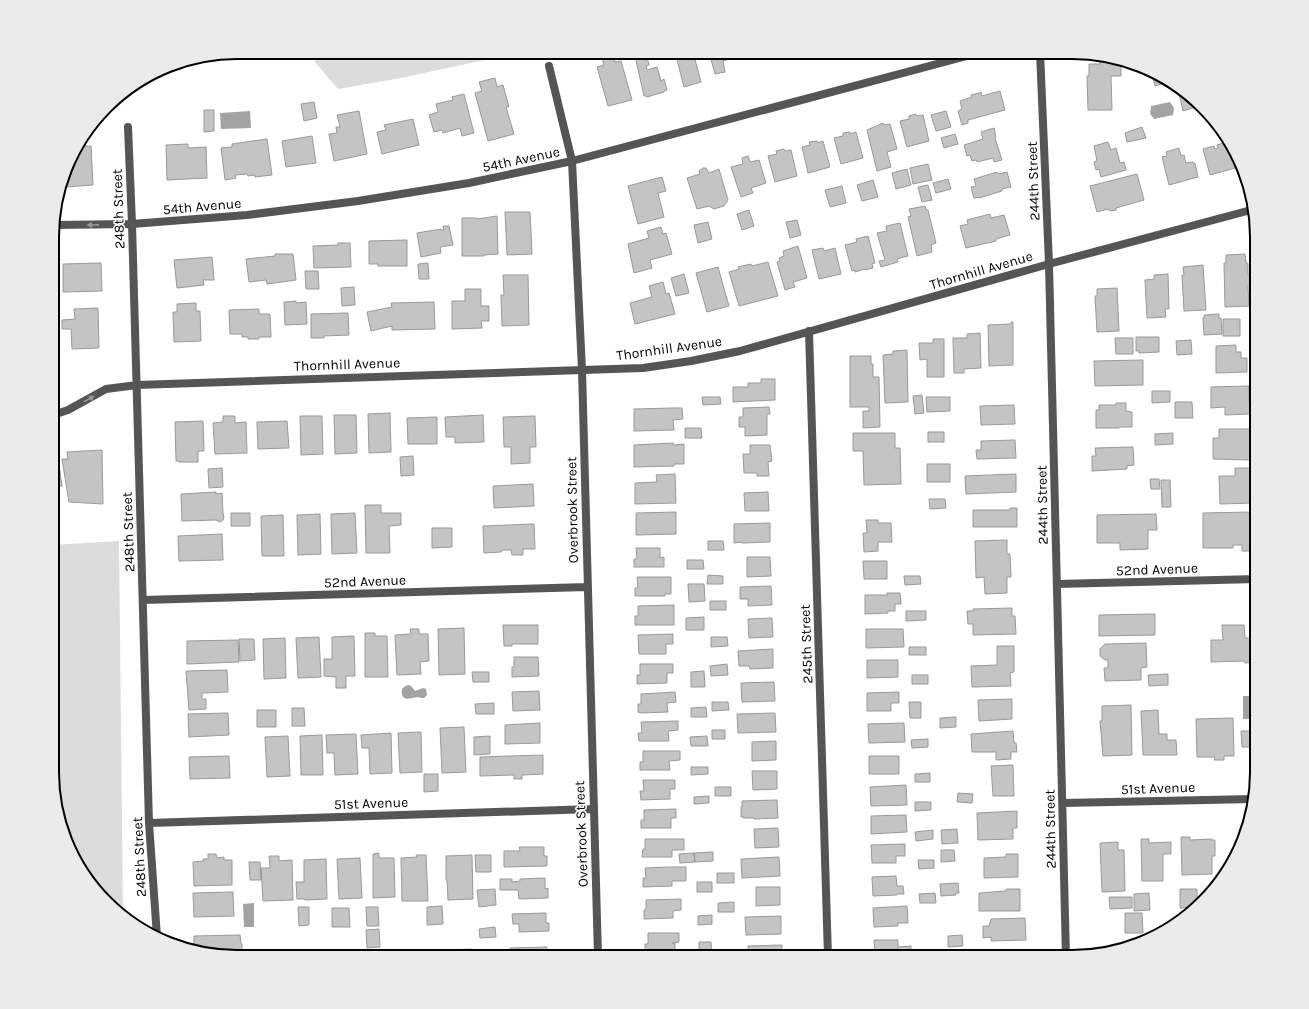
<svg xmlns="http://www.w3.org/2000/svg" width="1309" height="1009" font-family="Karla,sans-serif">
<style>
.green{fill:#dcdcdc}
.water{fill:#a3a3a3}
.building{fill:#c4c4c4;stroke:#999}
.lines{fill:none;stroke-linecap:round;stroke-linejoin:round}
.minor{stroke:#555;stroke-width:8}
.oneway{fill:#999}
.labels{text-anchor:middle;stroke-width:3;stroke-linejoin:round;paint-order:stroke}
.street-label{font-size:14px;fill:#000;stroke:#fff}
.rim{fill:none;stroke:#000;stroke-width:2}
</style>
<rect width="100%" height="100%" fill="#fff"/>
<path class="green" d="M358,52H522L401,78L338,89L314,61Z
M119,541L123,916L115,911L71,854L52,784L53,545Z"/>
<path class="water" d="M1170,102L1174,108L1173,115L1154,119C1149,112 1150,115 1151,106Z
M250,111L251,128L221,129L220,113Z
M409,685L412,687L415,691L423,688L426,689L427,695L424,698H421L418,697L407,699L403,697C400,691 402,686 409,685Z
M1243,696H1256V719H1243Z
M254,903V927H244L243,904Z"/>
<path class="building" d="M675,52H687V53L693,52L701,82L684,87Z
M709,52H740L741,56L723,61L725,72L715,74Z
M778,52H789V55L779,57Z
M646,53L649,65L646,66L647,70L657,67L661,81L664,79L667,90L664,91V92L647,97L646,96H644L635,56Z
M613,55L615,62L621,61L632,100L608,106L597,67L604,65L602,58Z
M1117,60L1121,61V76H1111L1112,110H1088L1087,76H1089V64H1100V61Z
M1151,71L1168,82L1155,86Z
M495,78L497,87L503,85L509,107H506L514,134L488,141L475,93L482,91L479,82Z
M1000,91L1005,110L968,120V123L962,125L958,111L962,109L960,101L972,97L971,95L979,93L981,92L982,96Z
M1184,92L1194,98L1199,106L1183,111L1179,93Z
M464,94L474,133L462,136L460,128L443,133L442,130L434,132L429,115L438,112L436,104L453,100L452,97Z
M314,102L317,118L304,121L301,104Z
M204,110H214V131L204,132Z
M359,111L367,154L334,161L329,134L337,133L336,127H340L337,115Z
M946,111L951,127L936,131L931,115Z
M916,114L917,116L923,115L929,141L907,147L900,121L909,119V116Z
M413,119L419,145L382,154L377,132L386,130L384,125Z
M883,123L884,125L890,124L897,149L887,152L891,167L877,171L867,130Z
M1142,127L1146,138L1127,142L1125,133Z
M994,128L996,137L995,138L1002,160L994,162L993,158L977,162L976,160L972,161L970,155L967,156L964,145L983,139L981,132Z
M850,132V134L856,132L863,158L841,164L834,138L843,136V133Z
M955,134L958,144L944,148L941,138Z
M312,136L316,163L286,167L282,141Z
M267,139L272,175L255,177V175L248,176L247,174L235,175L236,178L225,180L221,148L232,147V144Z
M817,141L818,143L823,141L830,167L808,173L802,147L810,145L809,142Z
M1108,142L1111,150L1116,148L1120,163L1124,162L1126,170L1101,177L1099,169L1096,170L1094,162L1097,161L1094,146Z
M1227,142L1235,168L1210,175L1203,149L1214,146L1215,149L1218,148L1217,145Z
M188,144V148L206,147L207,178L167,180L166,145Z
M76,146H91L93,185L66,187V177Z
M1179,148L1181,156L1184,155L1186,163L1193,162V163H1195L1198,177L1169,185L1162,157L1167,156L1166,152Z
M784,149L785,151L791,150L797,176L775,182L768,156L777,154L776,151Z
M748,156L750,162L759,160L766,183L751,188L753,193L741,197L731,167L743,164L742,158Z
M928,164L932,180L913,184L910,168Z
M703,168H706L709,173L719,169L728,200L724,206L714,209L709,206L697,209L687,178L700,174L699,171Z
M907,169L911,185L896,189L892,173Z
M997,172L998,174L1007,172L1011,187L1002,189V191L979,198V197L974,198L971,187L976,186L974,179Z
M1137,174L1144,200L1116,208V210L1110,211L1108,209L1097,212L1090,186Z
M662,177L666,191L658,193L664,217L638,224L628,186Z
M948,179L951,189L936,193L933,183Z
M873,180L878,197L862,201L857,185Z
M928,185L932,200L922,202L918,187Z
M842,186L846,203L830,207L825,190Z
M925,206L926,210H928L936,243L931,245L932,252L917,256L908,217L911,216L909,209Z
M749,210L754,226L742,230L737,214Z
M505,212H530L532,254L507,255Z
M990,214L991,218L1004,215L1010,235L996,239V241L966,248L960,226L968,224L967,220Z
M497,216L498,254L484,255V256H462V218H477V219Z
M797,220L801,235L790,238L786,222Z
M708,222L712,239L698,243L694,225Z
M900,223L908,256L897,259L898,262L881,267L879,261L885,260L877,233L887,231L886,226Z
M443,226H449L453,245L440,247L441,253L421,257L417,233L441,229V230H444Z
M661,227L663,234L666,233L672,254L650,260L652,268L634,273L628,244L649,238L647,231Z
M868,236L875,263L872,264L873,268L865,270V269L855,272V270L852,271L845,245L857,242L856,239Z
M407,240V266H378V264H369V241Z
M338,243H350L351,267L314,268L313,246L338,245Z
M798,246L807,278L793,282L795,287L785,290L777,262L780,261L779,258L784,256L783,251Z
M823,248L824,251L835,248L841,274L819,279L812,250Z
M275,254H293L296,280L267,284L266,280L249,282L246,259L275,256Z
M1245,254L1246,263H1248V275L1252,274L1253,285L1248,286L1249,306L1225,307L1224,263H1226V255Z
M212,257L214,280H203L204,285L177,288L174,260Z
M768,262L778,296L739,306L729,272L739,269L738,267L751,264L752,266Z
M101,263L102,291L63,292V264Z
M428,263L429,279H419L418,264Z
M1203,265L1206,310L1184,311L1182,275H1184L1183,267Z
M718,267L729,306L707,312L696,273Z
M305,271H318L319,289H306Z
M684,274L689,293L676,296L671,278Z
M1168,274L1169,309H1165L1166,317L1147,318L1145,280L1154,279V275Z
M503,275H528L529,325L502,326L501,295H504Z
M663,282L666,294L669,293L675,314L635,324L630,303L652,297L649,286Z
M354,287L355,305L342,306L341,288Z
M1117,288L1119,331L1097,332L1095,296H1097V289Z
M465,289H481V306H489V321H481L482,328L452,329V301H465Z
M296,301V303L306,302L307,324L285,325L284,302Z
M434,302L435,329L392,330V326L371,331L367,312L392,307L391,303Z
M196,303V311H200L201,341L174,342L173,312H177V304Z
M98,308L99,348L72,349L71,329H62V320L75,319L74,309Z
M259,309V314H270L271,337H259V339H248V337H242V334H230L229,310Z
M348,313L349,335L324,336V338H311V314Z
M1219,314V318H1221L1222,334L1204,335L1203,318H1204V315Z
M1223,319H1240V336H1223Z
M1011,322H1013V365L989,366L988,325L1011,324Z
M980,333L981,368L964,369V373H954L953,338H967V334Z
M1136,337H1159V352L1139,353V351H1136Z
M1115,338H1133V354H1116Z
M933,339H944V377H927V359L920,360L919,343H933Z
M1191,340L1192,354L1177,355L1176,341Z
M53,341H57L58,368L53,369Z
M1236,345V352H1241V358H1247V372L1216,373V346Z
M907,350L908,402L885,403L883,355L893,354V351Z
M850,356H871V364H873V377H879L880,427L863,428V411H869V407H850Z
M1143,360V385L1095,386L1094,361Z
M761,379H775V400L733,402V387H748V383H761Z
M1249,386V402H1253V411L1250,412V414L1225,415V407L1211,408V387Z
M1152,391H1170V402L1152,403Z
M922,395L924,413L915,414L913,396Z
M702,397H720L721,404L703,405Z
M926,397H950V411L927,412Z
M1175,402H1192L1193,418H1175Z
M1116,403H1126V411L1132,412V427H1119V428H1096V410H1099V405H1116Z
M1014,405L1015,424L981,425L980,406Z
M769,407L770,414H767V435L745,436V427H739V417H743V408Z
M673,408H682L683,419L673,420L674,430L634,431V409Z
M390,413L391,452L369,453L368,414Z
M334,415H356L357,453L335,454Z
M483,415L484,442L455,443V437H446L445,417Z
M223,416H235V423L246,422L247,453L215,454L213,423L223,422Z
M300,416H322L323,454L301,455Z
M535,416L536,447H530V463L511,464V447H504L503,417Z
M437,417V444H408L407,418Z
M203,421L204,451H198V462H179V461H176L175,422Z
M287,421L289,448L258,449L257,422Z
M685,428H701L702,438H685Z
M1219,429H1250V460L1213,459V438H1219Z
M928,432H944V442H928Z
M853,433H895V448H900L901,484L864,485L863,451H853Z
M1173,433V444L1155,445V434Z
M1015,440L1016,458L977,459L976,450H981V441Z
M673,443L674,445L684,444V464H674V466L634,467V445Z
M750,445H770L772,461L768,462L769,476H757V473H744L743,454H750Z
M1133,447L1134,465L1127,466V469L1092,471V456H1096L1095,448Z
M102,450L103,504L69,502L62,459H68L67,452Z
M413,456L414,475L401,476L400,457Z
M58,458L62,486L53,487V459Z
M927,464H950V482H927Z
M222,468L223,487L209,488L208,469Z
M1235,468H1252L1253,503L1220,504L1219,476H1235Z
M675,474L676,503L635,504V483L657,482L656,475Z
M1016,474V492L966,494L965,476Z
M1150,479H1159L1160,489H1151Z
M1161,480H1170L1171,507H1162Z
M533,484L534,506L494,508L493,486Z
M216,492V494L222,493L223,513L224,517L223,520L220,522L216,520L182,521L181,494Z
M768,492L769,511H745L744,493Z
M929,499H945L946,508L930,509Z
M365,505H381V513H401V525L389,526L390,553H366Z
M1010,508H1017V527H973V510H1010Z
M676,512V534L636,535V513Z
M1252,512V551H1242V545H1233V548H1203V513Z
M231,513H250V526H231Z
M355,513L357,553L332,554L331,514Z
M320,514L321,554L298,555L297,515Z
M1156,514L1157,530H1148V549L1120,550V543H1097V515Z
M283,515L284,556H262L261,516Z
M866,520H878V523H891L892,542H878V551L864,552L863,533H867Z
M770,523V542L742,543V542L734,543V524Z
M534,524L535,549H523V555H512L511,550H502L501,552L484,553L483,526Z
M432,528H452V547L432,548Z
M222,534L223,560L179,561L178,536Z
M1007,540V554H1010L1011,577H1007V593L985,594L984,577L976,578L975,541Z
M708,541H723L724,550H708Z
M636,548H660V558L664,557V567H634V559H637Z
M747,557H770L771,576L747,577Z
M687,560H703L704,569H687Z
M863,561H887V579H864Z
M708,575L723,576V584H707Z
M904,576H920L921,584L905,585Z
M637,577H671V594H665V596H635V588H638Z
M688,584H704L705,601L689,602Z
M771,586L772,605L748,606V599H740V587Z
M887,593H900L901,604H895V611H888V613L865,614V595H888Z
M710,601H726V610H710Z
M674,605V625H635V616H638V606Z
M1012,608V616H1015L1016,634L973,635V624H968L967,611H973V609Z
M906,611H926V620L906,621Z
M1155,614V635L1099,636V615Z
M704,617V630H686V618Z
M772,618L773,637L749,638L748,619Z
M503,625H538V644H512V646H504Z
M1222,625H1244L1245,638H1257V662L1245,663V661L1211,662V640H1223Z
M464,628L465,674L439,675L438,629Z
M410,629H419V634H428L429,661L420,662L421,674L397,675L395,635L411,634Z
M866,629H903L904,647L866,648Z
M365,633H375V636H387L388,677H365Z
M673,634V644H666V654H639L638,635Z
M354,636L355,676H346V688H336V677L324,676V659H332V637Z
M319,637L321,677L298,678L296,638Z
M711,637H727L728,646L711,647Z
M285,638L286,678L264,679L263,639Z
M239,639H254L255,660L240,661Z
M238,640L239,662L187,664V641Z
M1146,643L1147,667L1141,668V680L1105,681L1104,668H1108V660H1105L1100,656V649L1105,644Z
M997,646H1014V672L1010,673L1011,686L972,687L971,666L997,665Z
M909,647H926V655H909Z
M773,649V668L750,669L749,666H739L738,651Z
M514,657H538L539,676L512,677V667H514Z
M867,660H898V677L867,678Z
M640,664H673V673H667V683L637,684V675H640Z
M727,664L728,675L711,676L710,666Z
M227,670L228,692L202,693V699H206V709L189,710L186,671Z
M704,671L705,687H691V672Z
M472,672H489V682H473Z
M1168,674V685L1149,686L1148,675Z
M912,675H928V684H912Z
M774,682L775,701L742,702L741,683Z
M539,691L540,710L513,711L512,692Z
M675,692L676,702L667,703L668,712L641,713L638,712V704H641V694Z
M899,692V703H891V711H867V693Z
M1012,699V719L979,721L978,700Z
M712,702H728L729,710L712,711Z
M909,702H921V718H910Z
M494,703V714H476L475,704Z
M1131,705L1132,755L1103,756L1100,721H1102V706Z
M706,707L707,717H691V708Z
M292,708H304L305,726H292Z
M257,710H276V727H257Z
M1158,710L1159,734H1167V740H1176L1177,755H1143L1141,711Z
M228,713L229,735L189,737L188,714Z
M775,713L776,732L738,733L737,714Z
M956,717V727L940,728V718Z
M1233,718L1234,756H1224V760H1214L1215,757H1197L1196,719Z
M678,721V730L668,731L669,741H639L638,733H642L641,722Z
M540,723V743L505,744V725Z
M904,723L905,742L869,743L868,724Z
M464,727L466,772L442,773L440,728Z
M712,730H725V739H712Z
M1013,731L1014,743H1016L1017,752H1011V759L996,760V752H972L971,734Z
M1241,731H1257V747H1242Z
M421,732L422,772L400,773L398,733Z
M391,733L392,773L370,774L369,748H362L361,735Z
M356,734L358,774L335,775L334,753H327L326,735Z
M322,735L323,775H301L300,736Z
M288,736L290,776L267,777L265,737Z
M490,736V754L474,755V737Z
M707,736L708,746H691L690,737Z
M928,739V747L912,748L911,740Z
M776,741V760L752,761V742Z
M643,751H680V760L669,761L670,770H640V762H643Z
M543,755V774L522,775V779H514V775L480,776V757Z
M229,756L230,778L190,779L189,757Z
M869,756H899V774H869Z
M1013,765L1014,796H993L991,766Z
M691,767H708V774L691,775Z
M752,771H777V789L753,790Z
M930,773V782H915V774Z
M424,774H438V791L424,792Z
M643,780H675V789H670V799L641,800L640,791H644Z
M906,785L907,805L871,806L870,787Z
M715,787H731V796H715Z
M958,793L973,794L972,803L957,802Z
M709,796V803L694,804V797Z
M777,800L778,818L754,819V818H743V816L741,817V807H742V801Z
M915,802H931V810L915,811Z
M676,809V818H671V828H641V820H644V810Z
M1017,811V828H1013V839L978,840L977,813Z
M906,815L907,832L871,834V816Z
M778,828L779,847L755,848L754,829Z
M957,829L958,843L942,844L941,830Z
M933,830V839L916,841L915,832Z
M1181,837H1190V840L1211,839V840H1215V856H1212V874L1182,875Z
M645,839H684V850H672V857H642L643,849H645Z
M1141,839H1149V843L1171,842V854H1163V881H1142Z
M1118,842V850H1124L1125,891L1102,892L1100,843Z
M905,844V856H896V863H872L871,845Z
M519,847H544V856H547V866L504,867V851H520Z
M941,850H954L955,861L941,862Z
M713,852V861L695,862L694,853Z
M379,853V858H394L395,897L373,898V854Z
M694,853L695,862L680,863L679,854Z
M208,854H216L217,858L224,857V860H232V885L194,886L193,862L204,861L203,859H208Z
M1006,854H1018V877L984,878V858L1006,857Z
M416,855H426L428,901H402L401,858L417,857Z
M472,855L473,899L448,900L447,880H446V856Z
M475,855H491V872H476Z
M269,856H279V861L292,860L293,900L263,901L261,868H270Z
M779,857L780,876L742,878L741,859Z
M360,858L362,898L339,899L337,859Z
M326,859L327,899L305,900V899H297L296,882H304V860Z
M918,860H934V868L919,869Z
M249,862H260L261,880H250Z
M670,867H686V881H672V886L643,887V878H646L645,868Z
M717,873H734V883H717Z
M896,876L897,886H903L904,894H897V895L873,896L872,877Z
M545,878V889L548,888V898L519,899L518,890H500V879H512V882L520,881V879Z
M697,882H712V892H697Z
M958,883L959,893H956V895L941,896L940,884Z
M756,887H780V905L756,906Z
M495,889L496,905L479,907L477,890Z
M1006,889H1020V911H979V893L1006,891Z
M1180,889H1197V904L1194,907L1180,908Z
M233,892L234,916L194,917L193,893Z
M935,893L936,903H920L919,894Z
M1149,893L1150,910L1134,911V894Z
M1109,897H1132V908L1110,909Z
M681,899V910L673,911V918L644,919V910H646V900Z
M734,902V912H718V903Z
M442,906L443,924L427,925V907Z
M907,906L908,923H898V926L874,927L873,908Z
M298,907H309V925L299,926Z
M366,907H378L379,926H367Z
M332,908H349L350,927H332Z
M546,913V923H549V931L519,932V924H513L512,914Z
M1125,913H1142L1143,933H1125Z
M712,915V924L698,925V916Z
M781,916V934L746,935L745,917Z
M1025,918L1026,940L991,941V937L983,938V926H989L991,919Z
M495,927L496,937L480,938L479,929Z
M379,929L380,947L367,948L366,930Z
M648,933H679V942L672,943H675V952L645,953V944H648Z
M240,935L241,944H242V957H225L194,949V936Z
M962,935L963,946L948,947V936Z
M874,940H898V947L911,946V957H875Z
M699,942H711L712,957H699Z
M782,945V957L749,956L748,946Z
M547,947V956L550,957H510V948Z
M472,949V957H446V950Z
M262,955V957H245V956Z
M405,955H427V957H405Z
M970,956H987V957H970Z"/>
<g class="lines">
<path class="minor" d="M1040,52L1049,264L1066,957
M549,66L572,161L582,370L598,957
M128,127L132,224L149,823L157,937
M54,225L132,224L247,215L358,201L469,183L572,161L982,52
M809,331L828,957
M53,415L68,410L106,389L137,385L643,368L691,361L740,351L1049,264L1251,210
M1057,584L1257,579
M143,600L587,587
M1063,803L1253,799
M149,823L593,809"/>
</g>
<defs><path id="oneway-solid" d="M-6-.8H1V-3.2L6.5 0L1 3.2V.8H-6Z"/></defs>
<g class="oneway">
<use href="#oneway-solid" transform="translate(93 225) rotate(179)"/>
<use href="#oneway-solid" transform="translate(89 399) rotate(-29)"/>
</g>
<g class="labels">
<g class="street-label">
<text transform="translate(521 159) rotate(-12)" y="5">54th Avenue</text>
<text transform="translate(1033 181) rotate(-92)" y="5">244th Street</text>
<text transform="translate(202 206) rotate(-5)" y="5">54th Avenue</text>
<text transform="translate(118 209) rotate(-92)" y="5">248th Street</text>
<text transform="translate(981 270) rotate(-16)" y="5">Thornhill Avenue</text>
<text transform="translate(669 348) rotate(-8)" y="5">Thornhill Avenue</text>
<text transform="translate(347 364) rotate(-2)" y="5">Thornhill Avenue</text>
<text transform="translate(1042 505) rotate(-91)" y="5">244th Street</text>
<text transform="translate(572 510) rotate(-91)" y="5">Overbrook Street</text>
<text transform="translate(128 532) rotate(-92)" y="5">248th Street</text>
<text transform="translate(1157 569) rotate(-2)" y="5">52nd Avenue</text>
<text transform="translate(365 581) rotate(-2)" y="5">52nd Avenue</text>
<text transform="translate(806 644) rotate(-92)" y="5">245th Street</text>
<text transform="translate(1158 788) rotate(-2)" y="5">51st Avenue</text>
<text transform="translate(371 803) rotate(-2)" y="5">51st Avenue</text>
<text transform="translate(1050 829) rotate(-91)" y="5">244th Street</text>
<text transform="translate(581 834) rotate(-92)" y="5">Overbrook Street</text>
<text transform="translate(139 857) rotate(-93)" y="5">248th Street</text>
</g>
</g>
<path d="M0 0H1309V1009H0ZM237 59H1072A178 178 0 0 1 1250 237V772A178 178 0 0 1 1072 950H237A178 178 0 0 1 59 772V237A178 178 0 0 1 237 59Z" fill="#ebebeb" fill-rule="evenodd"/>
<path class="rim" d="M237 59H1072A178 178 0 0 1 1250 237V772A178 178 0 0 1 1072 950H237A178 178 0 0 1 59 772V237A178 178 0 0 1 237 59Z"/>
</svg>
